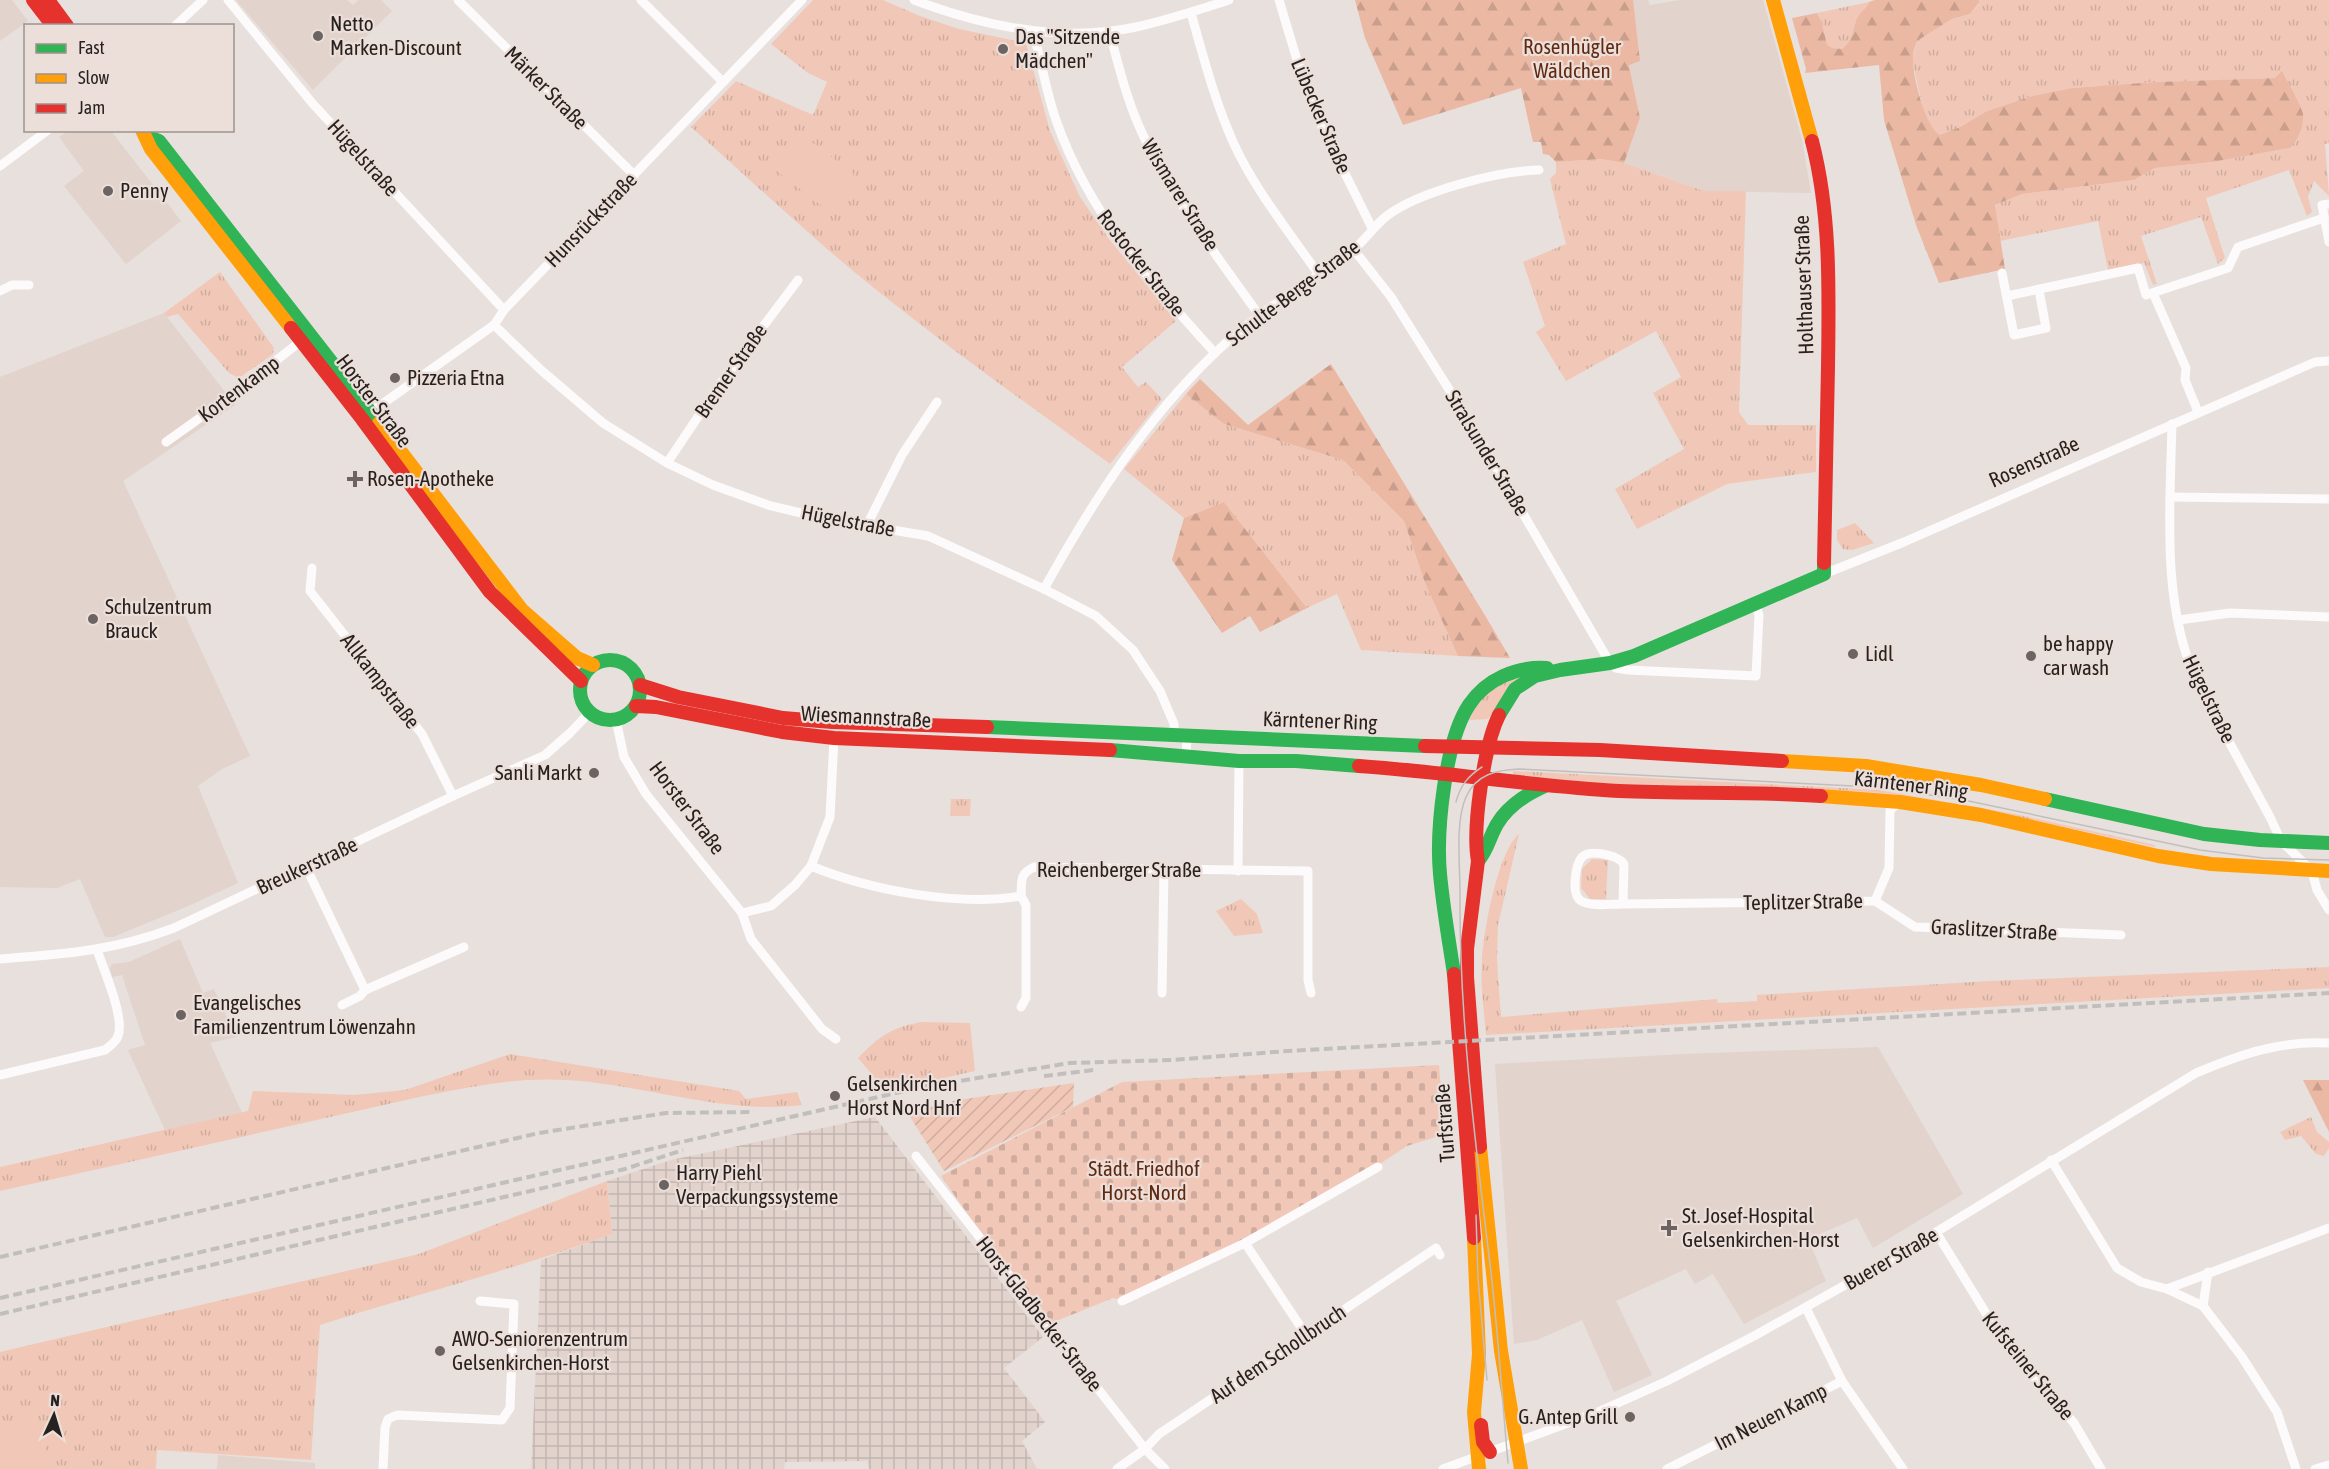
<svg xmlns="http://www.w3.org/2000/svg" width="2329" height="1469" font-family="'Asap Condensed',sans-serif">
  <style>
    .built { fill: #e2d3cc }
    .industrial { fill: url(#industrial-grid) }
    .grass { fill: url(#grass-tufts) }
    .forest { fill: url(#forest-firs) }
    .cemetery { fill: url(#cemetery-stones) }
    .garden { fill: url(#garden-furrows) }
    .pitch { fill: #f1c8b7 }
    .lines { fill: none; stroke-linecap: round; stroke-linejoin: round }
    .street { stroke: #fcfafa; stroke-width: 9 }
    .fast { stroke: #30b455; stroke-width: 14 }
    .slow { stroke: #ff9f0a; stroke-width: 14 }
    .jam { stroke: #e5322d; stroke-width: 14 }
    .tram { stroke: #c1bfbd; stroke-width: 1.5 }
    .rail { stroke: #c1bfbd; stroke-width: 4; stroke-dasharray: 9 4.5; stroke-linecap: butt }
    .poi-dot { fill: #6b6462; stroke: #ecded8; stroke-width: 2 }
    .labels { text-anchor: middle; stroke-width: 4.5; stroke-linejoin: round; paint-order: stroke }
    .poi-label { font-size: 21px; fill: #272220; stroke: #ecded8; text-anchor: start }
    .park-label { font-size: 21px; fill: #602911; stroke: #ecded8 }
    .street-label { font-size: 21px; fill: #272220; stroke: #ecded8 }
  </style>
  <defs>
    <pattern id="industrial-grid" width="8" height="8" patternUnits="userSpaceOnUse" patternTransform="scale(1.5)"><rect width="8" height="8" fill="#e2d3cc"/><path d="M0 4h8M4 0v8" fill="none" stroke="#c2b5af"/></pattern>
    <pattern id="grass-tufts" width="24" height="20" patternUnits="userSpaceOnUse" patternTransform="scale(1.5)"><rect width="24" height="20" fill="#f1c8b7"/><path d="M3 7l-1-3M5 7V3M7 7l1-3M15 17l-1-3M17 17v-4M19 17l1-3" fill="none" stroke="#cfac9d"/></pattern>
    <pattern id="forest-firs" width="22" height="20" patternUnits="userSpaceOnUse" patternTransform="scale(1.5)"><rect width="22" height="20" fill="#ebb8a3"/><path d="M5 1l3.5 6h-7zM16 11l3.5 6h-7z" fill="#ca9e8c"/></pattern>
    <pattern id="cemetery-stones" width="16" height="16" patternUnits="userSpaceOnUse" patternTransform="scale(1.5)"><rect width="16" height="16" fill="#f1c8b7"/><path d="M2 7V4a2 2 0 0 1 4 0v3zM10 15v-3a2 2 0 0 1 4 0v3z" fill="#cfac9d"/></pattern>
    <pattern id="garden-furrows" width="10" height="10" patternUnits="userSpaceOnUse" patternTransform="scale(1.5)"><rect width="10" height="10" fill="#f1c8b7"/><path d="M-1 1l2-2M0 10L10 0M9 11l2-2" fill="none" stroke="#cfac9d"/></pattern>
  </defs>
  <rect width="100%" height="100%" fill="#e8e0dc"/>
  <!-- built -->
  <g class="built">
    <path d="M0,0H12L28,21L0,41Z"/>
    <path d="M236,0H347L353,5L358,0H381L392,11L313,90Z"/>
    <path d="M1633,0H1648L1650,5L1680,0H1763L1802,140L1811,193L1704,191L1624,163L1640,118L1629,64Z"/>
    <path d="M68,131H111L181,221L126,264L64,186L84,171L59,137Z"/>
    <path d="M164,313L235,405L123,481L250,756L222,769L198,786L238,883L186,907L113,937H105L80,879L57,888L0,887V377Z"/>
    <path d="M180,939L203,993L214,989L236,1037L210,1043L242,1113L165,1130L128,1050L145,1045L122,975L112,977L110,968L112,964L129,962Z"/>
    <path d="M1878,1047L1963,1194L1873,1248L1857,1218L1808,1239L1826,1281L1744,1324L1713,1274L1695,1284L1686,1269L1616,1301L1652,1375L1614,1392L1582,1320L1537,1340L1514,1344L1495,1064L1685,1054Z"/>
    <path d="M218,1455L315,1463V1469H217Z"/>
  </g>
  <!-- industrial -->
  <path class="industrial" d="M875,1117L1043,1337L1004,1368L1045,1422L1022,1441L1037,1469H869L867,1461L785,1462L784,1469H531L541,1260L612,1234L607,1181L671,1160Z"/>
  <!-- grass -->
  <g class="grass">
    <path d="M813,0H883L920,16L959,29L1026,43L1050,131L1080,197L1109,239L1176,321L1122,367L1138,387L1146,382L1162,399L1110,464C1014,394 917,326 827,249C781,209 737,168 691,127L736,81L813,115L827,82L808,73L771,44Z"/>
    <path d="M1979,0H2329V143L2325,144L2329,196L2314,181L2308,197L2312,212L2307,216L2289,170L2206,198L2225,258L2218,264L2201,217L2141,236L2157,284L2153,285L2144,263L2108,270L2098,221L2000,241L1995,205L2022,194L2134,180L2155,168L2213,162L2289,148L2300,133L2301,119L2275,78L2155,82L2072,88L2032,96L1987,111L1960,127L1940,135L1933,131L1923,110L1912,59L1917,41L1952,19L1970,14L1979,4Z"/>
    <path d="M1869,2C1866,10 1860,11 1857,18C1852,30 1853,40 1842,49L1831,48L1827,45L1822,23L1817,13Z"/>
    <path d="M1601,159L1624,163L1704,191H1746L1739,412L1748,425H1816V472L1727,484L1637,529L1615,489L1684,449L1653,393L1681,377L1656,331L1566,381L1536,332L1545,326L1523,262L1566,244L1550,179L1556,173V162Z"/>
    <path d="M220,272L274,348L273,354L239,378L229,373L178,314L167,317L164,313Z"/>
    <path d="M1186,394L1224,424L1343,460L1404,521L1425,583L1458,656L1361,650L1337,594L1307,608L1224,502L1184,518L1124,469Z"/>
    <path d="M1855,523L1874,543L1852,550L1843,549L1837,540V530Z"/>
    <path d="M1522,675L1488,719L1469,720C1481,694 1496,685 1522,675Z"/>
    <path d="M1513,771L1879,790L2015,814L2155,845V847L1975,807L1894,794L1792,787L1607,784L1513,776Z"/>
    <path d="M951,799H971L970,816H950Z"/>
    <path d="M1519,834L1498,925L1497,960L1501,1017L1717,999L1718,1003L1757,1001V995L1990,981L2329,967V988L1486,1035C1484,1010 1480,985 1482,961C1483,933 1498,851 1519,834Z"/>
    <path d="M1592,859L1608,860L1606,899H1590L1581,888L1582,869Z"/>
    <path d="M1241,899L1257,914L1263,933L1234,936L1216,911Z"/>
    <path d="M921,1022L970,1023L975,1071L886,1091L858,1058C879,1036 891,1028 921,1022Z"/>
    <path d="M510,1054L739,1091L746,1099L797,1092L802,1105C722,1115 645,1084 565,1080C517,1077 471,1087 424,1096L0,1191V1167L248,1111L253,1091L354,1095L405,1090Z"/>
    <path d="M2311,1117L2317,1132L2329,1142V1148L2324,1156L2316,1154L2301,1136L2285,1140L2280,1132Z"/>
    <path d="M607,1181L612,1234C516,1269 417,1294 320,1325L311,1460L157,1450L156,1469H0V1352L419,1254Z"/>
  </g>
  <!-- forest -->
  <g class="forest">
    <path d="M1355,0H1633L1640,61L1629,65L1640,118L1624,163L1601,159L1556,162L1549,155L1543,154L1541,142H1533L1521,88L1403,125L1365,38Z"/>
    <path d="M1875,0H1979V3L1970,14L1952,19L1917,41C1915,47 1912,54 1913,60C1913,77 1925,127 1940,135L1960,127L1987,111L2032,96L2072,88L2155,82L2275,78L2282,71C2286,79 2302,107 2303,114C2304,127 2298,140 2290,148L2213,162L2155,168L2134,180L2022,194L1995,205L2005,269L1939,283L1916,225L1884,120L1879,65L1805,73L1806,69L1792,18L1817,13L1822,23L1827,45L1832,48L1842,49C1853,40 1852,31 1857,18C1860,11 1866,10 1869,2Z"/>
    <path d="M1331,364L1486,617L1510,658L1458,656L1425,583L1404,521L1343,460L1224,424L1186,394L1200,379L1248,425Z"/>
    <path d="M1224,502L1307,608L1260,632L1250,616L1222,633L1172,560L1184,518Z"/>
    <path d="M2303,1080H2329V1132Z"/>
  </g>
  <!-- cemetery -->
  <path class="cemetery" d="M1439,1065L1445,1134L1407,1146L1375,1167L1244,1242L1122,1300L1113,1298L1049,1324L1010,1274L941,1176L1122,1082Z"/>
  <!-- garden -->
  <path class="garden" d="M1074,1083L1073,1107L944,1171L907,1112L958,1100Z"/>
  <!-- pitch -->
  <g class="pitch">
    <path d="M800,133L854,174L827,210L773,168Z"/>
    <path d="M39,1419L51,1469H0V1429Z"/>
  </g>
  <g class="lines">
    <!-- street -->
    <g class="street">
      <path d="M228,0L313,104L504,310"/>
      <path d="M458,0L634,175"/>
      <path d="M641,0L723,82"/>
      <path d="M914,0C983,26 1062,43 1136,27C1168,20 1198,10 1229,0"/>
      <path d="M1279,0L1297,60L1322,127L1372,228"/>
      <path d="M1191,13C1203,56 1215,102 1234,144C1255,190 1290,233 1319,275"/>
      <path d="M175,26L203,0"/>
      <path d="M1033,31C1041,60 1046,91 1056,120C1088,212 1150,282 1215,353"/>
      <path d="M1109,31C1119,66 1127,102 1143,135C1173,200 1218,257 1259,315"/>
      <path d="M0,166L48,130"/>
      <path d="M2329,204L2322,205L2329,242"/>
      <path d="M1354,250L1391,297L1472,426L1610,663L1616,668L1628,670L1756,676L1759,615L1756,605"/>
      <path d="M2002,273L2014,335L2046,328L2039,290"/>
      <path d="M0,291L12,285H29"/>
      <path d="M2153,293L2186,368L2185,380L2198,412"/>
      <path d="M2007,296L2138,268L2146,295L2228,268L2238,247L2324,218"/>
      <path d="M494,325L541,370L603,423L667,463L713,485L768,505L822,518L928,536L1044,589L1096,616L1133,650L1160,691L1174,724V735"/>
      <path d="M368,414L494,325L504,310L802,0"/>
      <path d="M2172,424C2170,509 2161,603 2197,683L2270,817L2281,841L2312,871L2317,890L2329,910"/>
      <path d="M166,442L235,393L306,337"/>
      <path d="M667,463L720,384L798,280"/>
      <path d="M2170,497L2329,499"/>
      <path d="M867,525L902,455L937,402"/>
      <path d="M312,568L310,591L422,734L453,796"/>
      <path d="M1824,574L1904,542L2315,362L2329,361"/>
      <path d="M1044,589C1091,504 1144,421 1214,354C1254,315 1304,285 1349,253C1364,243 1373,226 1388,215C1421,191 1498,171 1539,170"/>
      <path d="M2179,620L2230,613L2329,617"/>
      <path d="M616,720L624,757L646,794L742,913L751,939L822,1029L836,1039"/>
      <path d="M1186,758L1187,736"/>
      <path d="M811,866C869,890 959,907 1021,896"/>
      <path d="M306,867L365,990L464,947"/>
      <path d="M1238,871L1239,761"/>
      <path d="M1021,896C1022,881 1019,874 1034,867L1308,871V980L1311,993"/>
      <path d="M1875,901L1915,927L2121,935"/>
      <path d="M1623,904C1611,904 1591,907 1581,901C1571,895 1575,865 1582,857C1590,849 1618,855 1624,864L1623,904L1875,901L1889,868L1890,810L1900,802"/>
      <path d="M742,913L771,906L795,885L811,866L830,817L834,738"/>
      <path d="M0,959C65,954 113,951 174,928L453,796L545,755L570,733L589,713"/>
      <path d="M1162,993L1164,869"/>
      <path d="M342,1005L360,996L365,990"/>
      <path d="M1021,1007L1026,998V905L1021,896"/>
      <path d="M0,1075L105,1050C110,1046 116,1042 118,1036C125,1018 104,970 97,950"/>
      <path d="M916,1156L1145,1449L1165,1469"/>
      <path d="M2051,1160L2117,1268L2141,1282L2167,1289L2203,1306L2242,1357L2277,1412L2296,1469"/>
      <path d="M1936,1232L2003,1341L2074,1423L2101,1469"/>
      <path d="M1245,1243L1306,1335"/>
      <path d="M2167,1289L2329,1228"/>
      <path d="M1122,1301L1245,1243L1378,1167"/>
      <path d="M2203,1306L2208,1272"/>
      <path d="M1806,1308L1842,1381L1903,1469"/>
      <path d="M383,1469L385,1427L388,1419L397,1415L502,1420L510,1408L514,1304L480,1301"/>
      <path d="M1117,1469L1145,1449L1159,1434L1436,1248L1440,1255"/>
      <path d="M1443,1469L1598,1412L1667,1381L1754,1336L1897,1256L2196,1073C2239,1055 2281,1040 2329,1043"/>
      <path d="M1667,1469L1842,1381"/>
      <path d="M2315,1469L2329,1465"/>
    </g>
    <!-- fast -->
    <g class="fast">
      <path d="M146,136L159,141L379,423"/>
      <circle cx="610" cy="690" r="30"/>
      <path d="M1499,715L1515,689L1535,676L1560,670L1610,663L1634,656L1824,574V563"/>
      <path d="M987,727L1425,746"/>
      <path d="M1110,750L1239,761H1296L1359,766"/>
      <path d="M2045,799L2204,834L2260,840L2329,843"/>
      <path d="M1478,861C1486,852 1488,843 1493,832C1503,809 1523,796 1545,786"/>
      <path d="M1454,974C1449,941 1443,907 1440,874C1436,831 1445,741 1469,705C1486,679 1517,666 1547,668"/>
    </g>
    <!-- slow -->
    <g class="slow">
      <path d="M1773,0L1812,141"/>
      <path d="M142,130L151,149L291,328"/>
      <path d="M379,423L522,610L577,658L593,665"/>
      <path d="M1782,761L1866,766L1981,785L2045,799"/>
      <path d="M1821,796L1900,802L1981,815L2158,856L2211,864L2329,871"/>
      <path d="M1480,1147L1501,1351L1521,1469"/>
      <path d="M1474,1238L1479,1354L1474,1412L1479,1469"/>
    </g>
    <!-- jam -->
    <g class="jam">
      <path d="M33,0L53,26"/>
      <path d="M48,0L67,26"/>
      <path d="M1812,141C1831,214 1829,292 1828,367C1827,433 1825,498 1824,563"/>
      <path d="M291,328L362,419L490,592L581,681"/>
      <path d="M640,685L678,697L783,718L832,722L987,727"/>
      <path d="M636,706L656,707L782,732L834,738L1110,750"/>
      <path d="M1425,746L1600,750L1782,761"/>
      <path d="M1359,766C1446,772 1532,786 1619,791C1686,794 1753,791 1821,796"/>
      <path d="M1454,974L1474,1238"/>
      <path d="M1480,1147L1467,977V949L1478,861C1472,828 1484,746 1499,715"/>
      <path d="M1481,1425L1483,1442L1490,1452"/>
    </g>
    <!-- tram -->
    <g class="tram">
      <path d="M1456,802C1460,786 1468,776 1482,767"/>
      <path d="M1476,1215L1478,1278L1487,1380"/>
      <path d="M1508,1463C1502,1397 1498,1330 1490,1264C1475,1141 1459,1016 1460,892C1460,864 1455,822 1466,797C1476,774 1497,770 1519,769L1874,787L1964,800L2200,850L2263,858L2329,860"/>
    </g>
    <!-- rail -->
    <g class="rail">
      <path d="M1044,1076L1094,1070"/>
      <path d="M0,1257L539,1133L666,1113L754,1112"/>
      <path d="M0,1298L922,1087L1070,1063L1172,1060L1287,1051L2329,993"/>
      <path d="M0,1314L625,1169L683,1150"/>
    </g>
  </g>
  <!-- markers -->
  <g class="poi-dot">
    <circle cx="318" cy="36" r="6"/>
    <circle cx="1003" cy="49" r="6"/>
    <circle cx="108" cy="191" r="6"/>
    <circle cx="395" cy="378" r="6"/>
    <path d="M352 470h6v6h6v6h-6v6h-6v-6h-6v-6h6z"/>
    <circle cx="93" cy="619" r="6"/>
    <circle cx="1853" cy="654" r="6"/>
    <circle cx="2031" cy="656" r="6"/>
    <circle cx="594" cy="773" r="6"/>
    <circle cx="181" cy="1015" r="6"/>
    <circle cx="835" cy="1096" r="6"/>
    <circle cx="664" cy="1185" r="6"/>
    <path d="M1666 1219h6v6h6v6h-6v6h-6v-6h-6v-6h6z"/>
    <circle cx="440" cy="1351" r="6"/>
    <circle cx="1630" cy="1417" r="6"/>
  </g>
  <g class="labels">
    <!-- poi labels -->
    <g class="poi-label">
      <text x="330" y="31">Netto<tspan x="330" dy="24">Marken-Discount</tspan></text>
      <text x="1015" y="44">Das "Sitzende<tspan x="1015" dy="24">Mädchen"</tspan></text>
      <text x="120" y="198">Penny</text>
      <text x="407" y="385">Pizzeria Etna</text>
      <text x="367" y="486">Rosen-Apotheke</text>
      <text x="105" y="614">Schulzentrum<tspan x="105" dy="24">Brauck</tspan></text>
      <text x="2043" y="651">be happy<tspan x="2043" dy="24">car wash</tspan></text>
      <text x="1865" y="661">Lidl</text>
      <text x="582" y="780" text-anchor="end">Sanli Markt</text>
      <text x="193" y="1010">Evangelisches<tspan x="193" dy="24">Familienzentrum Löwenzahn</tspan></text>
      <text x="847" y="1091">Gelsenkirchen<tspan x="847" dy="24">Horst Nord Hnf</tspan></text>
      <text x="676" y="1180">Harry Piehl<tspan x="676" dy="24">Verpackungssysteme</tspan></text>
      <text x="1682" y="1223">St. Josef-Hospital<tspan x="1682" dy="24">Gelsenkirchen-Horst</tspan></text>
      <text x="452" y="1346">AWO-Seniorenzentrum<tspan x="452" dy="24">Gelsenkirchen-Horst</tspan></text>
      <text x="1618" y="1424" text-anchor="end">G. Antep Grill</text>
    </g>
    <!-- park labels -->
    <g class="park-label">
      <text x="1572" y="54">Rosenhügler<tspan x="1572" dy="24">Wäldchen</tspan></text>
      <text x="1144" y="1176">Städt. Friedhof<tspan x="1144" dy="24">Horst-Nord</tspan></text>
    </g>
    <!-- street labels -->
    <g class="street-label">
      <text transform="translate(546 88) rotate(45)" y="7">Märker Straße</text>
      <text transform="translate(1321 116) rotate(67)" y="7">Lübecker Straße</text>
      <text transform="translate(363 158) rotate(48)" y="7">Hügelstraße</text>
      <text transform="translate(1180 195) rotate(58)" y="7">Wismarer Straße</text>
      <text transform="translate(591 220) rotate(-46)" y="7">Hunsrückstraße</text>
      <text transform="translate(1141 263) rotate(52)" y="7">Rostocker Straße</text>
      <text transform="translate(1804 285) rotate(-92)" y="7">Holthauser Straße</text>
      <text transform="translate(1293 293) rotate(-37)" y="7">Schulte-Berge-Straße</text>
      <text transform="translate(731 371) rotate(-55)" y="7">Bremer Straße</text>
      <text transform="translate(239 389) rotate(-37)" y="7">Kortenkamp</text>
      <text transform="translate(374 401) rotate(53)" y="7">Horster Straße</text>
      <text transform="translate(1487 453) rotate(59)" y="7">Stralsunder Straße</text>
      <text transform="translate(2034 462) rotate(-24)" y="7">Rosenstraße</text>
      <text transform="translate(848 521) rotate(11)" y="7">Hügelstraße</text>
      <text transform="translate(380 681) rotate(52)" y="7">Allkampstraße</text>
      <text transform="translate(2209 699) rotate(64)" y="7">Hügelstraße</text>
      <text transform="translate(866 717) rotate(3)" y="7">Wiesmannstraße</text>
      <text transform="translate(1320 721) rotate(2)" y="7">Kärntener Ring</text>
      <text transform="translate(1911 785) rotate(7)" y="7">Kärntener Ring</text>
      <text transform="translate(687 808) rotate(53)" y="7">Horster Straße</text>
      <text transform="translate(307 866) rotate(-25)" y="7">Breukerstraße</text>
      <text x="1119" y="877">Reichenberger Straße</text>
      <text transform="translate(1803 902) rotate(-1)" y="7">Teplitzer Straße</text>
      <text transform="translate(1994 930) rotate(3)" y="7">Graslitzer Straße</text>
      <text transform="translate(1445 1123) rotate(-94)" y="7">Turfstraße</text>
      <text transform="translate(1891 1259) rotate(-30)" y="7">Buerer Straße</text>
      <text transform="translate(1039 1314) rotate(52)" y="7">Horst-Gladbecker-Straße</text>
      <text transform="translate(1278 1354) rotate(-34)" y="7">Auf dem Schollbruch</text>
      <text transform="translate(2028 1366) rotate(51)" y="7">Kufsteiner Straße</text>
      <text transform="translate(1771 1417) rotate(-27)" y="7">Im Neuen Kamp</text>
    </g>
  </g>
  <!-- legend -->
  <rect x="24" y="24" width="210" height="108" fill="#ecded8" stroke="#9d938e" stroke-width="1.5"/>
  <rect x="36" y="44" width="30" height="9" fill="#30b455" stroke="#9d938e" stroke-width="1.5"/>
  <text x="78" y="54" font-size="18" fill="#272220">Fast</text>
  <rect x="36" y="74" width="30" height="9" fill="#ff9f0a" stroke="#9d938e" stroke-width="1.5"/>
  <text x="78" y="84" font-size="18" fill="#272220">Slow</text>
  <rect x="36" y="104" width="30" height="9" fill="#e5322d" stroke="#9d938e" stroke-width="1.5"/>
  <text x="78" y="114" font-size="18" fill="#272220">Jam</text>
  <!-- north arrow -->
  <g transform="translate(54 1415) rotate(4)" stroke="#ecded8" stroke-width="4.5" paint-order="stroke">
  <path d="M0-4.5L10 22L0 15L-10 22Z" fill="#272220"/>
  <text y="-9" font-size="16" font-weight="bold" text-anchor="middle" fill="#272220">N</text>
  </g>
</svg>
